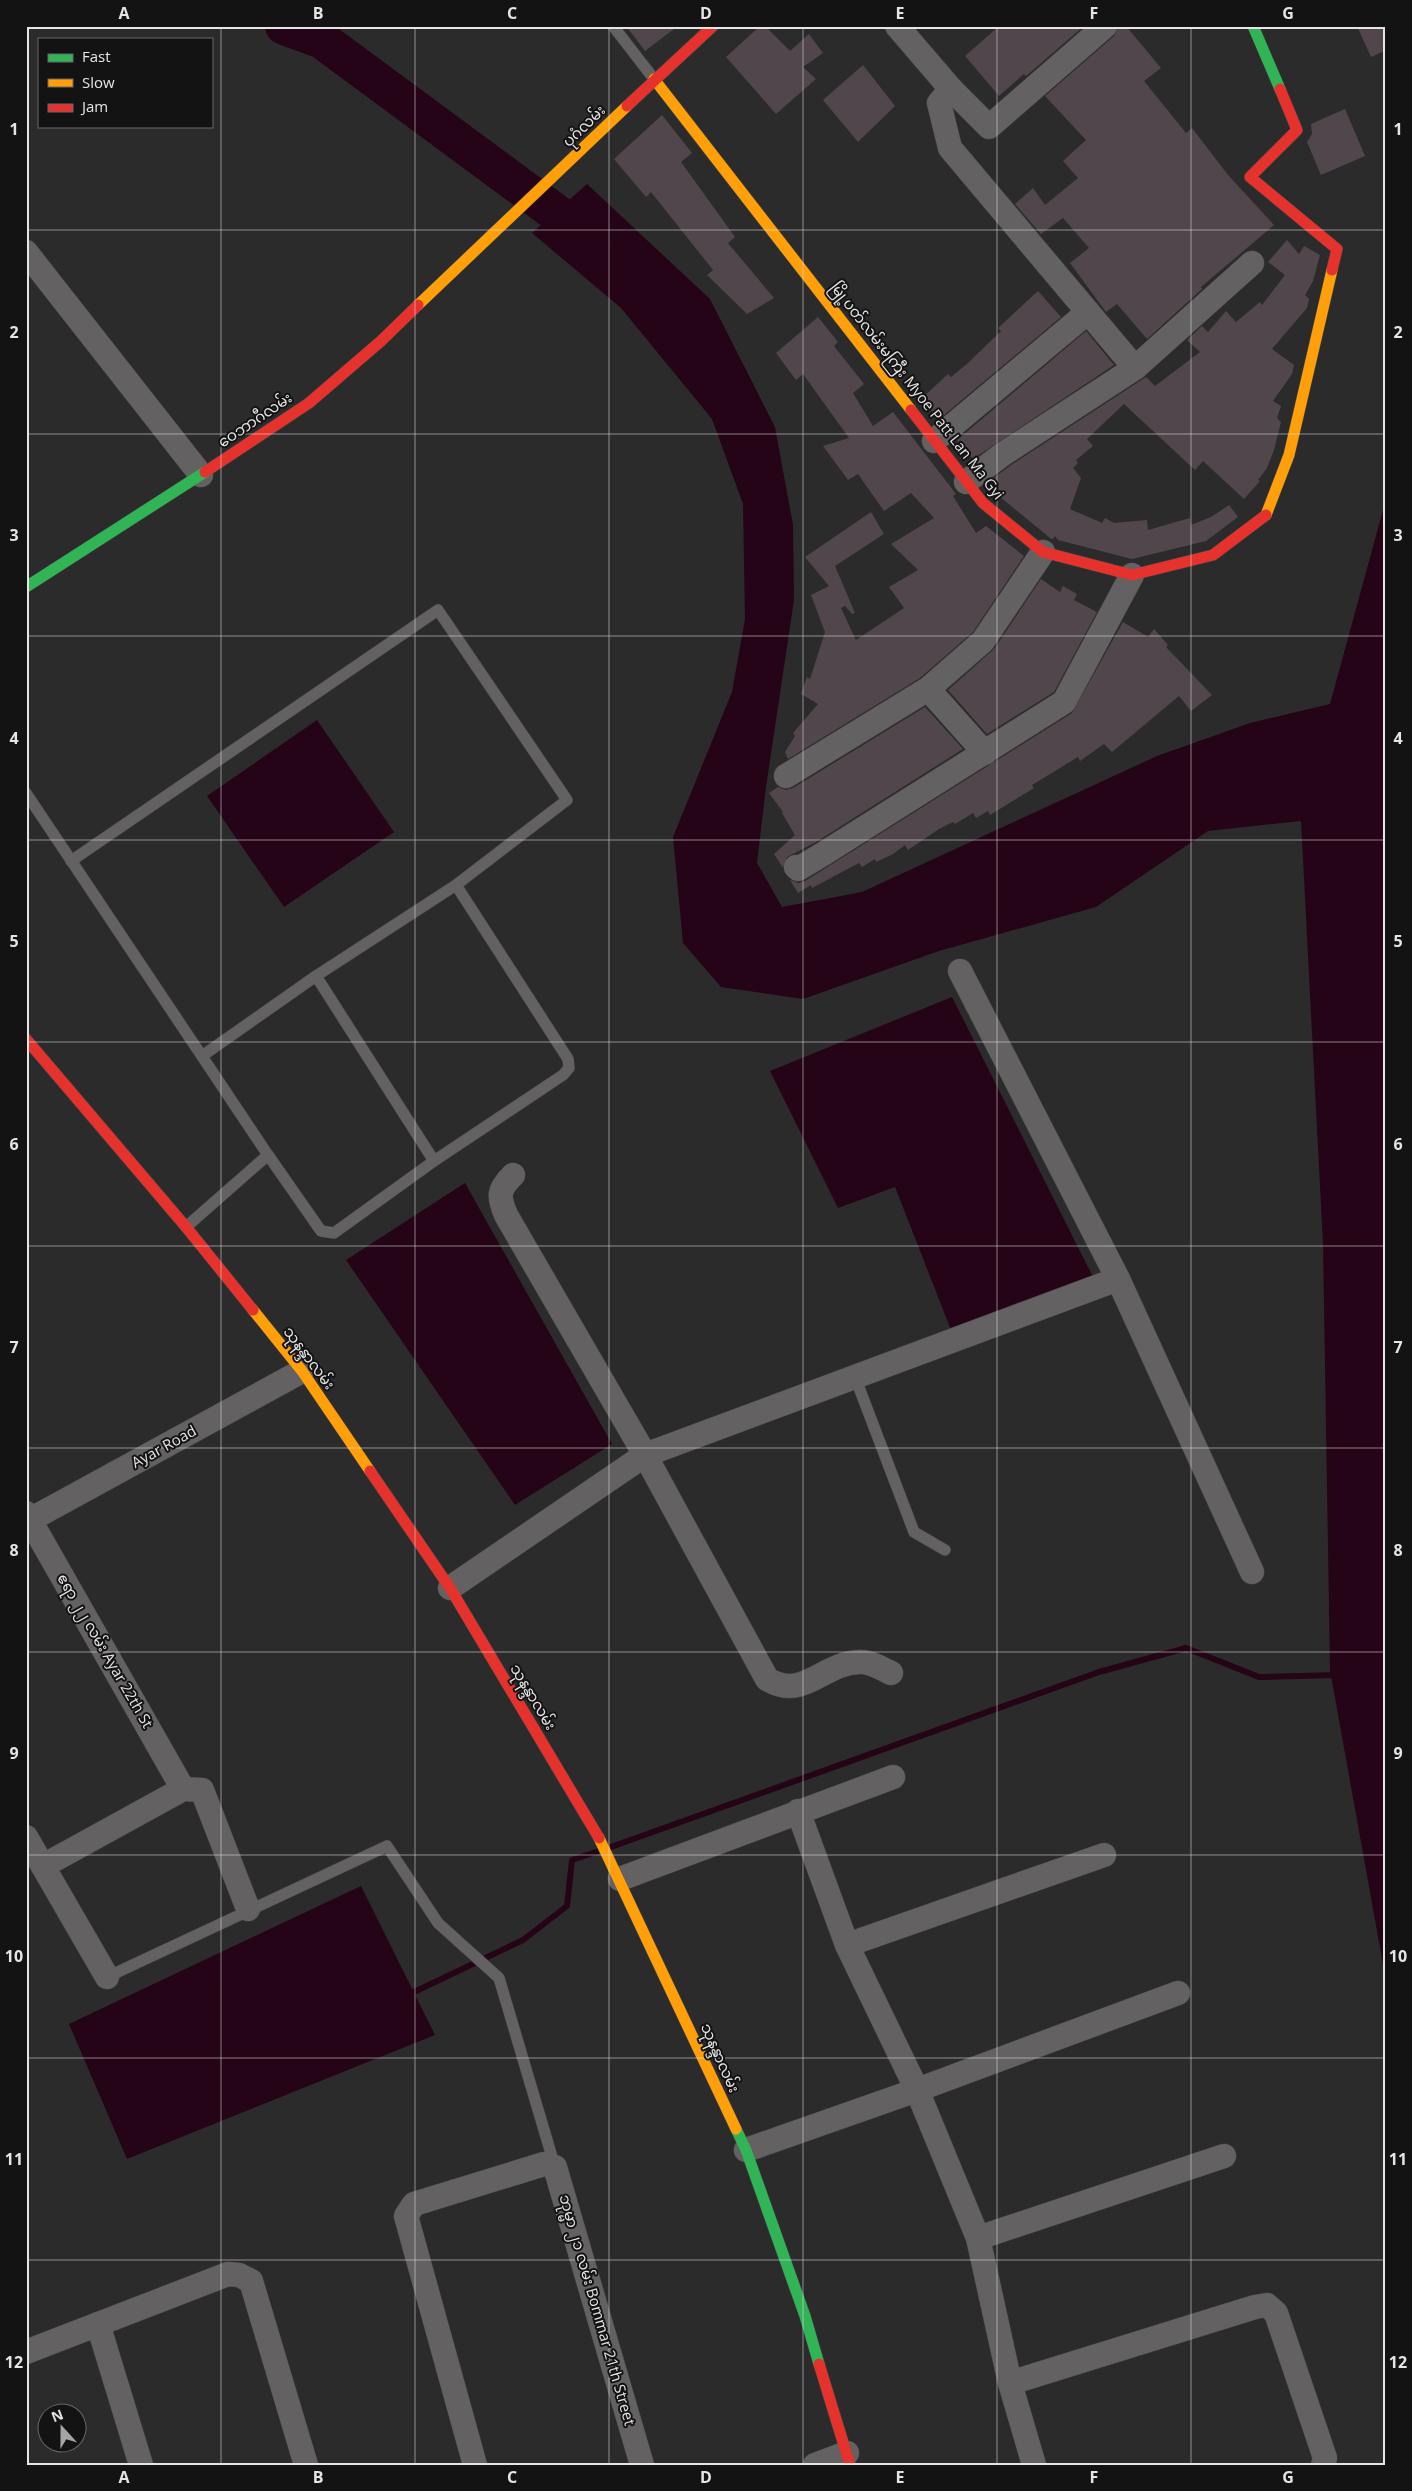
<svg xmlns="http://www.w3.org/2000/svg" width="1412" height="2491" font-family="'Open Sans','Noto Sans Myanmar',sans-serif">
  <style>
    .water { fill: #250417 }
    .lines { fill: none; stroke-linecap: round; stroke-linejoin: round }
    .stream { stroke: #250417; stroke-width: 6 }
    .river { stroke: #250417; stroke-width: 38 }
    .building { fill: #50464b }
    .lane-casing { stroke: #474646; stroke-width: 12 }
    .street-casing { stroke: #474646; stroke-width: 25 }
    .fast-casing { stroke: #474646; stroke-width: 12 }
    .slow-casing { stroke: #474646; stroke-width: 12 }
    .jam-casing { stroke: #474646; stroke-width: 12 }
    .lane { stroke: #636162; stroke-width: 11 }
    .street { stroke: #636162; stroke-width: 24 }
    .fast { stroke: #30b455; stroke-width: 11 }
    .slow { stroke: #ff9f0a; stroke-width: 11 }
    .jam { stroke: #e5322d; stroke-width: 11 }
    .grid { fill: none; stroke: #e6e4e5; stroke-width: 1; stroke-opacity: 0.55 }
    .labels { text-anchor: middle; stroke-width: 4; stroke-linejoin: round; paint-order: stroke }
    .street-label { font-size: 15px; fill: #e6e4e5; stroke: #141314 }
    .neatline { fill: none; stroke: #e6e4e5; stroke-width: 2 }
    .grid-label { font-size: 16px; text-anchor: middle; font-weight: bold; fill: #e6e4e5 }
  </style>
  <rect width="100%" height="100%" fill="#2c2b2b"/>
  <!-- water -->
  <g class="water">
    <path d="M587,184L710,299L775,427L793,525L794,600L766,787L757,863L782,907L862,892L1157,756L1250,723L1330,704L1386,499V1981L1330,1670L1323,1244L1301,821L1208,831L1096,907L939,951L803,999L721,987L683,943L673,837L732,692L745,619L743,504L712,419L621,308L532,233Z"/>
    <path d="M317,720L394,832L284,907L207,796Z"/>
    <path d="M952,997L1093,1277L951,1330L895,1187L838,1208L770,1071Z"/>
    <path d="M465,1183L612,1444L515,1505L346,1260Z"/>
    <path d="M361,1886L435,2035L127,2159L69,2024Z"/>
  </g>
  <g class="lines">
    <!-- stream -->
    <g class="stream">
      <path d="M611,1847L1099,1672L1186,1648L1259,1677L1337,1675"/>
      <path d="M414,1992L523,1940L567,1906L572,1860L599,1851"/>
    </g>
    <!-- river -->
    <path class="river" d="M284,26L322,40L575,227L595,246"/>
  </g>
  <!-- building -->
  <g class="building">
    <path d="M626,26H678L645,51Z"/>
    <path d="M760,26H765L790,51L809,34L823,53L803,67L816,79L776,114L726,57Z"/>
    <path d="M999,26H1084L1026,76L1024,74L999,96L965,56Z"/>
    <path d="M1118,26H1126L1161,68L1144,81L1186,133L1192,128L1228,175L1274,225L1201,287L1202,289L1147,339L1117,304L1106,312L1070,263L1089,248L1063,218L1041,234L1015,204L1033,188L1045,205L1078,178L1063,161L1086,140L1045,96L1114,36Z"/>
    <path d="M1357,26H1386V50L1371,57Z"/>
    <path d="M863,65L895,106L858,142L823,100Z"/>
    <path d="M1345,109L1365,156L1321,175L1307,142L1312,134L1311,124Z"/>
    <path d="M662,115L692,153L681,162L735,237L728,243L774,298L747,314L707,275L713,270L651,192L646,197L614,159Z"/>
    <path d="M1287,240L1299,254L1304,246L1320,255L1313,281L1305,295L1309,299L1307,308L1272,349L1294,365L1292,374L1273,401L1281,406L1277,418L1281,422L1274,450L1267,468L1258,480L1260,481L1244,499L1203,461L1195,470L1124,404L1087,439L1093,446L1076,460L1078,463L1073,468L1081,478L1070,509L1102,523L1105,518L1114,523L1147,520L1148,530L1190,518L1191,525L1211,517L1229,505L1238,517L1206,541L1132,559L1058,540L1055,536L1053,539L1050,538L994,492L987,483L1011,465L1146,377L1155,386L1200,352L1187,340L1202,326L1208,332L1226,311L1236,322L1260,302L1262,305L1285,275L1268,262Z"/>
    <path d="M1038,291L1061,317L938,420L922,398L948,374L951,377L968,363L1001,331L998,328Z"/>
    <path d="M818,317L838,342L834,346L864,384L853,393L873,426L893,412L956,494L953,496L976,533L986,526L1024,556L973,632L920,678L788,759L785,752L795,736L793,733L818,704L801,694L807,677L810,679L825,632L811,595L829,586L805,557L871,512L884,534L835,566L855,613L852,614L845,606L841,608L856,640L904,608L889,587L918,570L891,544L934,518L911,493L884,511L858,474L848,480L823,446L849,438L803,374L796,380L776,353Z"/>
    <path d="M1086,331L1114,365L973,459L957,440Z"/>
    <path d="M1041,579L1060,592L1063,586L1077,594L1074,600L1097,612L1054,692L987,734L948,690L994,649Z"/>
    <path d="M1123,622L1148,637L1154,629L1168,645L1166,647L1212,695L1191,711L1179,696L1112,752L1104,744L1080,761L1078,757L1032,785L1034,788L990,815L988,811L976,818L973,813L955,824L953,822L939,829L908,850L905,845L893,854L876,862L875,859L862,867L859,863L812,888L811,885L798,893L790,880L799,883L805,881L1072,713Z"/>
    <path d="M925,707L963,749L816,842L787,857L783,868L774,854L795,835L782,813L783,812L769,793L778,787L786,790L793,788Z"/>
  </g>
  <g class="lines">
    <defs>
      <g id="lane">
        <path d="M613,26L654,79"/>
        <path d="M26,793L268,1155L186,1227"/>
        <path d="M71,861L438,610L567,800L456,885L316,976L202,1056"/>
        <path d="M316,976L434,1161"/>
        <path d="M268,1155L321,1231L334,1233L434,1161L563,1075L569,1068L568,1059L456,885"/>
        <path d="M855,1377L914,1532L945,1550"/>
        <path d="M107,1977L387,1846L438,1923L499,1978L555,2167"/>
      </g>
      <g id="street">
        <path d="M897,26L951,89L989,127L1105,26"/>
        <path d="M951,89L939,103L950,148L1135,368"/>
        <path d="M26,252L201,475"/>
        <path d="M934,441L1088,312"/>
        <path d="M966,482L1003,454L1135,368L1252,263"/>
        <path d="M928,689L985,753"/>
        <path d="M786,776L928,689L983,641L1043,552"/>
        <path d="M796,867L798,869L823,854L1064,702L1132,575"/>
        <path d="M960,971L1118,1279L1252,1572"/>
        <path d="M513,1175C498,1190 498,1196 506,1215L645,1455L767,1679C804,1702 823,1661 862,1662C871,1662 883,1669 891,1673"/>
        <path d="M26,1513L183,1789"/>
        <path d="M26,1522L302,1371"/>
        <path d="M450,1588L645,1455L1118,1279"/>
        <path d="M798,1811L847,1945L917,2090L978,2238L1010,2383L1034,2465"/>
        <path d="M26,1837L107,1977"/>
        <path d="M43,1866L183,1789L202,1790L248,1909"/>
        <path d="M620,1879L893,1777"/>
        <path d="M847,1945L1104,1855"/>
        <path d="M746,2150L917,2090L1178,1993"/>
        <path d="M978,2238L1224,2156"/>
        <path d="M98,2324L141,2465"/>
        <path d="M26,2352L228,2274L239,2275L251,2281L306,2465"/>
        <path d="M1010,2383L1255,2307L1267,2305L1276,2313L1325,2458L1323,2465"/>
        <path d="M475,2465L406,2216L414,2204L544,2164L555,2167L642,2465"/>
        <path d="M815,2465L847,2453"/>
      </g>
      <g id="fast">
        <path d="M1253,26L1280,89"/>
        <path d="M26,587L205,472"/>
        <path d="M736,2129L746,2150L805,2316L819,2364"/>
      </g>
      <g id="slow">
        <path d="M654,79L911,410"/>
        <path d="M418,305L627,106"/>
        <path d="M1266,515L1289,455L1332,270"/>
        <path d="M253,1310L302,1371L370,1471"/>
        <path d="M599,1838L736,2129"/>
      </g>
      <g id="jam">
        <path d="M1280,89L1297,130L1250,177L1337,249L1332,270"/>
        <path d="M627,106L713,26"/>
        <path d="M911,410L983,503L1043,552L1132,575L1213,555L1266,515"/>
        <path d="M205,472L309,403L381,341L418,305"/>
        <path d="M26,1039L186,1227L253,1310"/>
        <path d="M370,1471L450,1588L599,1838"/>
        <path d="M819,2364L850,2465"/>
      </g>
    </defs>
    <!-- lane casing -->
    <use href="#lane" class="lane-casing"/>
    <!-- street casing -->
    <use href="#street" class="street-casing"/>
    <!-- fast casing -->
    <use href="#fast" class="fast-casing"/>
    <!-- slow casing -->
    <use href="#slow" class="slow-casing"/>
    <!-- jam casing -->
    <use href="#jam" class="jam-casing"/>
    <!-- lane -->
    <use href="#lane" class="lane"/>
    <!-- street -->
    <use href="#street" class="street"/>
    <!-- fast -->
    <use href="#fast" class="fast"/>
    <!-- slow -->
    <use href="#slow" class="slow"/>
    <!-- jam -->
    <use href="#jam" class="jam"/>
  </g>
  <!-- grid -->
  <path class="grid" d="M221,26V2465M415,26V2465M609,26V2465M803,26V2465M997,26V2465M1191,26V2465M26,230H1386M26,434H1386M26,636H1386M26,840H1386M26,1042H1386M26,1246H1386M26,1448H1386M26,1652H1386M26,1855H1386M26,2058H1386M26,2260H1386"/>
  <g class="labels">
    <!-- street labels -->
    <g class="street-label">
      <text transform="translate(584 126) rotate(-44)" y="5">ပုဂံလမ်း</text>
      <text transform="translate(917 391) rotate(52)" y="5">မြို့ပတ်လမ်းမကြီး Myoe Patt Lan Ma Gyi</text>
      <text transform="translate(255 420) rotate(-34)" y="5">ဝေဘာဂီလမ်း</text>
      <text transform="translate(309 1358) rotate(53)" y="5">သုနန္ဒာလမ်း</text>
      <text transform="translate(164 1447) rotate(-29)" y="5">Ayar Road</text>
      <text transform="translate(105 1651) rotate(60)" y="5">ဧရာ ၂၂ လမ်း Ayar 22th St</text>
      <text transform="translate(533 1697) rotate(59)" y="5">သုနန္ဒာလမ်း</text>
      <text transform="translate(720 2058) rotate(66)" y="5">သုနန္ဒာလမ်း</text>
      <text transform="translate(597 2310) rotate(74)" y="5">ဘုမ္မာ ၂၁ လမ်း Bommar 21th Street</text>
    </g>
  </g>
  <!-- border -->
  <rect width="1412" height="2491" fill="none" stroke="#141314" stroke-width="55"/>
  <!-- legend -->
  <rect x="38" y="38" width="175" height="90" fill="#141314" stroke="#686768"/>
  <rect x="48" y="54" width="25" height="8" fill="#30b455" stroke="#686768"/>
  <text x="82" y="62" font-size="15" fill="#e6e4e5">Fast</text>
  <rect x="48" y="79" width="25" height="8" fill="#ff9f0a" stroke="#686768"/>
  <text x="82" y="88" font-size="15" fill="#e6e4e5">Slow</text>
  <rect x="48" y="104" width="25" height="8" fill="#e5322d" stroke="#686768"/>
  <text x="82" y="112" font-size="15" fill="#e6e4e5">Jam</text>
  <!-- north arrow -->
  <g transform="translate(62 2428) rotate(339)"><circle r="24" fill="#141314" stroke="#686768"/>
  <path d="M0-4L9 19L0 12L-9 19Z" fill="#a5a3a4"/>
  <text y="-8" font-size="14" font-weight="bold" text-anchor="middle" fill="#e6e4e5">N</text>
  </g>
  <rect x="28" y="28" width="1356" height="2436" class="neatline"/>
  <g class="grid-label">
    <text x="124" y="19">A</text>
    <text x="318" y="19">B</text>
    <text x="512" y="19">C</text>
    <text x="706" y="19">D</text>
    <text x="900" y="19">E</text>
    <text x="1094" y="19">F</text>
    <text x="1288" y="19">G</text>
    <text x="14" y="135">1</text>
    <text x="1398" y="135">1</text>
    <text x="14" y="338">2</text>
    <text x="1398" y="338">2</text>
    <text x="14" y="541">3</text>
    <text x="1398" y="541">3</text>
    <text x="14" y="744">4</text>
    <text x="1398" y="744">4</text>
    <text x="14" y="947">5</text>
    <text x="1398" y="947">5</text>
    <text x="14" y="1150">6</text>
    <text x="1398" y="1150">6</text>
    <text x="14" y="1353">7</text>
    <text x="1398" y="1353">7</text>
    <text x="14" y="1556">8</text>
    <text x="1398" y="1556">8</text>
    <text x="14" y="1759">9</text>
    <text x="1398" y="1759">9</text>
    <text x="14" y="1962">10</text>
    <text x="1398" y="1962">10</text>
    <text x="14" y="2165">11</text>
    <text x="1398" y="2165">11</text>
    <text x="14" y="2368">12</text>
    <text x="1398" y="2368">12</text>
    <text x="124" y="2483">A</text>
    <text x="318" y="2483">B</text>
    <text x="512" y="2483">C</text>
    <text x="706" y="2483">D</text>
    <text x="900" y="2483">E</text>
    <text x="1094" y="2483">F</text>
    <text x="1288" y="2483">G</text>
  </g>
</svg>
